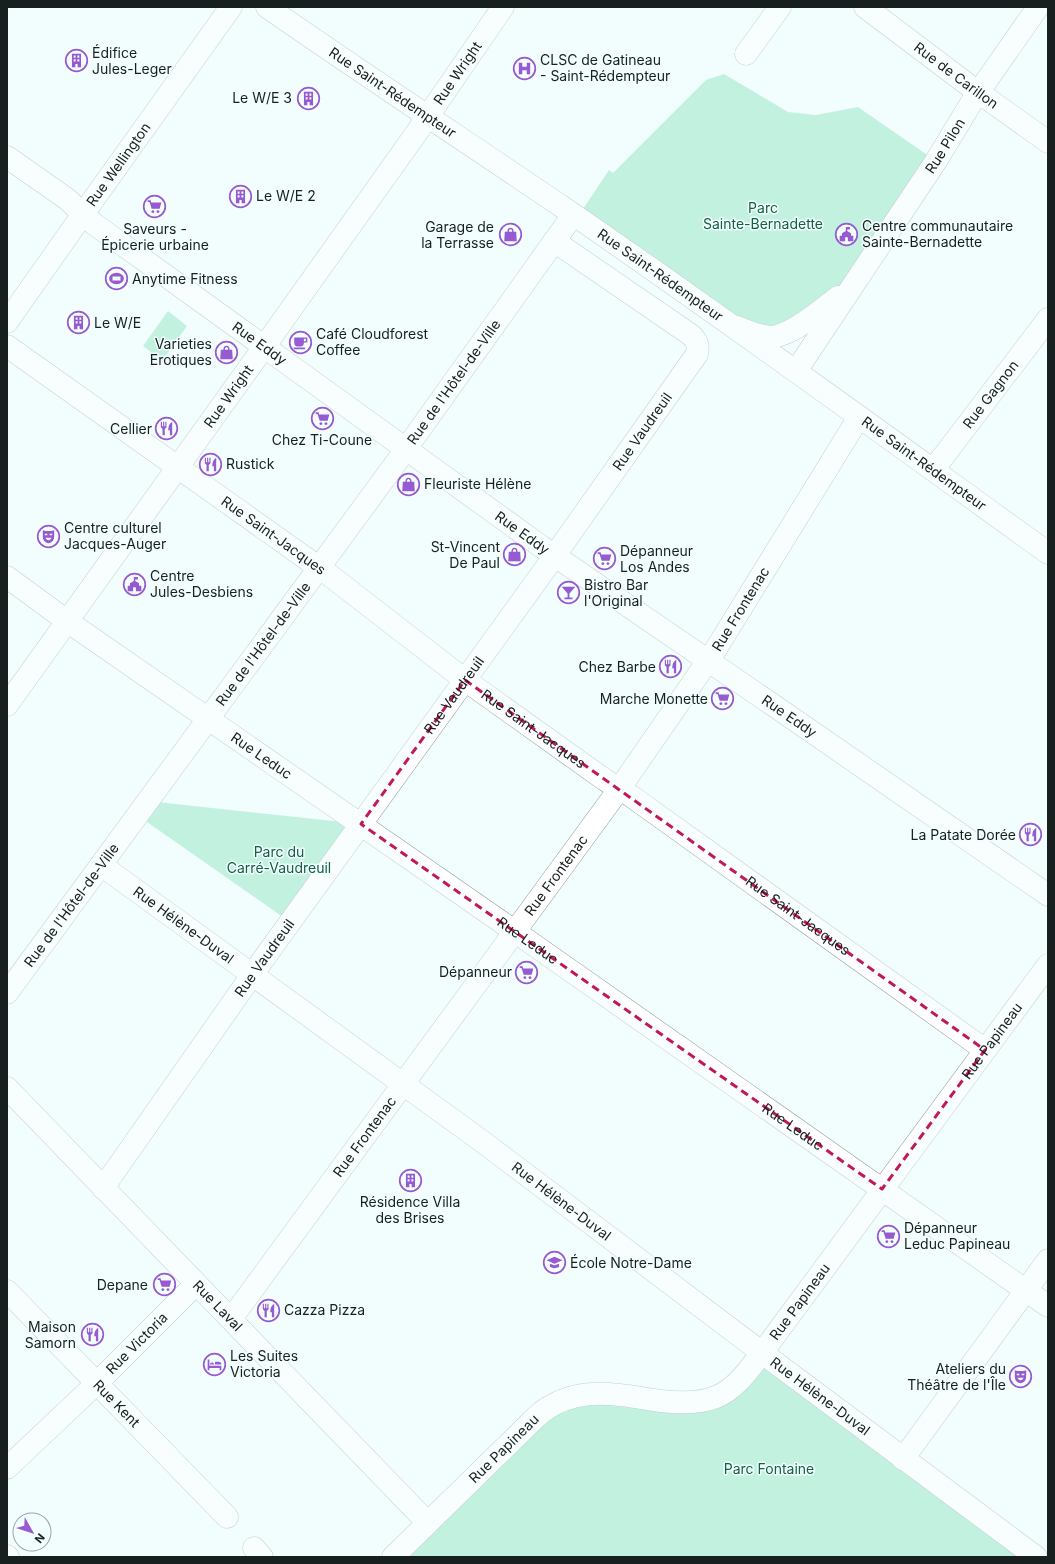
<svg xmlns="http://www.w3.org/2000/svg" width="1055" height="1564" font-family="Inter,sans-serif">
  <style>
    .green { fill: #8be3bb }
    .lines { fill: none; stroke-linecap: round; stroke-linejoin: round }
    .minor-casing { stroke: #889a9c; stroke-width: 23 }
    .major-casing { stroke: #889a9c; stroke-width: 23 }
    .minor { stroke: #fff; stroke-width: 22 }
    .major { stroke: #fff; stroke-width: 22 }
    .marked { fill: none; stroke: #c2185b; stroke-width: 3; stroke-dasharray: 8 5; stroke-linejoin: round }
    .labels { text-anchor: middle; stroke-width: 3; stroke-linejoin: round; paint-order: stroke }
    .poi-label { font-size: 14px; fill: #181f1f; stroke: #f2fdfe; text-anchor: start }
    .street-label { font-size: 14px; fill: #181f1f; stroke: #f2fdfe }
    .park-label { font-size: 14px; fill: #136145; stroke: #f2fdfe }
  </style>
  <rect width="100%" height="100%" fill="#f2fdfe"/>
  <!-- green -->
  <g class="green">
    <path d="M724,74L788,112L816,115L858,107L936,161L852,285L770,337L577,218L609,170L613,173L706,80Z"/>
    <path d="M168,311L187,326L162,361L143,346Z"/>
    <path d="M148,801L361,824L290,922L137,815Z"/>
    <path d="M762,1353L1036,1557H393L553,1404L700,1402Z"/>
  </g>
  <g class="lines">
    <defs>
      <g id="minor">
        <path id="s1" d="M865,7L971,87L1048,142"/>
        <path d="M746,54L780,7"/>
        <path d="M7,322L83,214"/>
        <path d="M737,327C748,331 760,337 771,337C791,336 822,310 838,297"/>
        <path id="s2" d="M7,346L328,574L465,680L605,780L631,796L985,1050"/>
        <path id="s3" d="M796,371L936,161L973,100L1038,7"/>
        <path id="s4" d="M933,470L1048,319"/>
        <path id="s5" d="M7,577L67,621L497,919L1048,1306"/>
        <path id="s6" d="M7,705L264,347L415,135L503,7"/>
        <path id="s7" d="M101,865L483,1142L781,1367L1036,1557"/>
        <path id="s8" d="M7,993L398,460L573,215"/>
        <path id="s9" d="M7,1088L428,1523"/>
        <path id="s10" d="M103,1188L252,975L548,565L697,354C699,345 697,341 691,335L554,241"/>
        <path id="s11" d="M7,1291L227,1517"/>
        <path id="s12" d="M231,1319L620,788L716,649L859,417"/>
        <path d="M903,1459L1048,1260"/>
        <path id="s13" d="M7,1468L97,1383L196,1284"/>
        <path d="M254,1548L262,1557"/>
        <path d="M7,1556L8,1557"/>
        <path id="s14" d="M393,1557L525,1428C534,1419 542,1410 553,1405C587,1386 626,1396 661,1401C679,1403 699,1404 716,1397C736,1389 749,1369 762,1353L1048,965"/>
      </g>
      <g id="major">
        <path id="s15" d="M267,7C365,75 465,141 564,208C727,320 887,437 1048,553"/>
        <path id="s16" d="M7,157L67,199L94,224L542,547L773,705L1048,895"/>
        <path id="s17" d="M83,214L231,7"/>
      </g>
    </defs>
    <!-- minor casing -->
    <use href="#minor" class="minor-casing"/>
    <!-- major casing -->
    <use href="#major" class="major-casing"/>
    <!-- minor -->
    <use href="#minor" class="minor"/>
    <!-- major -->
    <use href="#major" class="major"/>
  </g>
  <!-- marked area -->
  <path d="M0 0H1055V1564H0ZM465,680L985,1050L882,1189L361,824Z" fill="#f2fdfe" fill-opacity=".55" fill-rule="evenodd"/>
  <path class="marked" d="M465,680L985,1050L882,1189L361,824Z"/>
  <!-- icons -->
  <defs>
    <symbol id="building-ring" viewBox="-11 -11 22 22"><circle r="9.5" fill="#f2fdfe" stroke="#975ad1" stroke-width="1.5"/><path d="M-4-6H4V6H1V3H-1V6H-4ZM-2.5-4.3h1.7v1.8h-1.7ZM.8-4.3h1.7v1.8H.8ZM-2.5-1h1.7V.8h-1.7ZM.8-1h1.7V.8H.8Z" fill="#975ad1"/></symbol>
    <symbol id="hospital-ring" viewBox="-11 -11 22 22"><circle r="9.5" fill="#f2fdfe" stroke="#975ad1" stroke-width="1.5"/><path d="M-5-5h3v3.5h4V-5h3V5h-3V1.5h-4V5h-3Z" fill="#975ad1"/></symbol>
    <symbol id="supermarket-ring" viewBox="-11 -11 22 22"><circle r="9.5" fill="#f2fdfe" stroke="#975ad1" stroke-width="1.5"/><path d="M-6-5.5h2.5l.6 2H6L4.5 2H-2.5L-4.4-4H-6ZM-1.5 3.2a1.3 1.3 0 1 0 .1 0ZM3 3.2a1.3 1.3 0 1 0 .1 0Z" fill="#975ad1"/></symbol>
    <symbol id="civic-ring" viewBox="-11 -11 22 22"><circle r="9.5" fill="#f2fdfe" stroke="#975ad1" stroke-width="1.5"/><path d="M-.6-6.5H3V-4.5H.6V-3L4-1V1h2V6H-6V1h2V-1L-.6-3ZM-1.2 2.5V6h2.4V2.5Z" fill="#975ad1"/></symbol>
    <symbol id="shop-ring" viewBox="-11 -11 22 22"><circle r="9.5" fill="#f2fdfe" stroke="#975ad1" stroke-width="1.5"/><path d="M-5-2.5h2.3a2.7 3.5 0 0 1 5.4 0H5L5.5 6h-11ZM-1.5-2.5h3a1.5 2.3 0 0 0-3 0Z" fill="#975ad1"/></symbol>
    <symbol id="stadium-ring" viewBox="-11 -11 22 22"><circle r="9.5" fill="#f2fdfe" stroke="#975ad1" stroke-width="1.5"/><path d="M0-5a6.5 5 0 1 0 0 10a6.5 5 0 1 0 0-10ZM-3.5-1.8h7v3.6h-7Z" fill="#975ad1"/></symbol>
    <symbol id="cafe-ring" viewBox="-11 -11 22 22"><circle r="9.5" fill="#f2fdfe" stroke="#975ad1" stroke-width="1.5"/><path d="M-5.5-4.5H6V0H3Q3 3.5 0 3.5H-2.5Q-5.5 3.5-5.5 0ZM3-3.2v2h1.7v-2ZM-6 4.5H4V6H-6Z" fill="#975ad1"/></symbol>
    <symbol id="restaurant-ring" viewBox="-11 -11 22 22"><circle r="9.5" fill="#f2fdfe" stroke="#975ad1" stroke-width="1.5"/><path d="M-5-6h1v4h1v-4h1v4h1v-4h1v5L-1.5 .5V6h-2V.5L-5-1ZM5-6V6H3V1.5H1.5Q1.5-4 5-6Z" fill="#975ad1"/></symbol>
    <symbol id="theatre-ring" viewBox="-11 -11 22 22"><circle r="9.5" fill="#f2fdfe" stroke="#975ad1" stroke-width="1.5"/><path d="M-5-5.5Q0-4 5-5.5V0Q5 5 0 6Q-5 5-5 0ZM-3.3-2.5H-1v1.5H-3.3ZM1-2.5H3.3v1.5H1ZM-2.8 1Q0 5.5 2.8 1Z" fill="#975ad1"/></symbol>
    <symbol id="bar-ring" viewBox="-11 -11 22 22"><circle r="9.5" fill="#f2fdfe" stroke="#975ad1" stroke-width="1.5"/><path d="M-6-5H6L.8 .8V4.5H3.5V6h-7V4.5H-.8V.8Z" fill="#975ad1"/></symbol>
    <symbol id="school-ring" viewBox="-11 -11 22 22"><circle r="9.5" fill="#f2fdfe" stroke="#975ad1" stroke-width="1.5"/><path d="M0-5L7-2L0 1L-7-2ZM-4 1L0 2.5L4 1V4Q0 6-4 4Z" fill="#975ad1"/></symbol>
    <symbol id="hotel-ring" viewBox="-11 -11 22 22"><circle r="9.5" fill="#f2fdfe" stroke="#975ad1" stroke-width="1.5"/><path d="M-6-4.5h1.5V1H6V5H4.5V3h-9V5H-6ZM-4 0a1.8 1.8 0 1 1 3.6 0ZM.5 0V-2.5h3Q6-2.5 6 0Z" fill="#975ad1"/></symbol>
  </defs>
  <g fill-rule="evenodd">
    <use href="#building-ring" x="64" y="48" width="25" height="25"/>
    <use href="#hospital-ring" x="512" y="56" width="25" height="25"/>
    <use href="#building-ring" x="296" y="86" width="25" height="25"/>
    <use href="#building-ring" x="228" y="184" width="25" height="25"/>
    <use href="#supermarket-ring" x="142" y="194" width="25" height="25"/>
    <use href="#civic-ring" x="834" y="222" width="25" height="25"/>
    <use href="#shop-ring" x="498" y="222" width="25" height="25"/>
    <use href="#stadium-ring" x="104" y="266" width="25" height="25"/>
    <use href="#building-ring" x="66" y="310" width="25" height="25"/>
    <use href="#cafe-ring" x="288" y="330" width="25" height="25"/>
    <use href="#shop-ring" x="214" y="340" width="25" height="25"/>
    <use href="#supermarket-ring" x="310" y="406" width="25" height="25"/>
    <use href="#restaurant-ring" x="154" y="416" width="25" height="25"/>
    <use href="#restaurant-ring" x="198" y="452" width="25" height="25"/>
    <use href="#shop-ring" x="396" y="472" width="25" height="25"/>
    <use href="#theatre-ring" x="36" y="524" width="25" height="25"/>
    <use href="#shop-ring" x="502" y="542" width="25" height="25"/>
    <use href="#supermarket-ring" x="592" y="546" width="25" height="25"/>
    <use href="#civic-ring" x="122" y="572" width="25" height="25"/>
    <use href="#bar-ring" x="556" y="580" width="25" height="25"/>
    <use href="#restaurant-ring" x="658" y="654" width="25" height="25"/>
    <use href="#supermarket-ring" x="710" y="686" width="25" height="25"/>
    <use href="#restaurant-ring" x="1018" y="822" width="25" height="25"/>
    <use href="#supermarket-ring" x="514" y="960" width="25" height="25"/>
    <use href="#building-ring" x="398" y="1168" width="25" height="25"/>
    <use href="#supermarket-ring" x="876" y="1224" width="25" height="25"/>
    <use href="#school-ring" x="542" y="1250" width="25" height="25"/>
    <use href="#supermarket-ring" x="152" y="1272" width="25" height="25"/>
    <use href="#restaurant-ring" x="256" y="1298" width="25" height="25"/>
    <use href="#restaurant-ring" x="80" y="1322" width="25" height="25"/>
    <use href="#hotel-ring" x="202" y="1352" width="25" height="25"/>
    <use href="#theatre-ring" x="1008" y="1364" width="25" height="25"/>
  </g>
  <g class="labels">
    <!-- poi labels -->
    <g class="poi-label">
      <text x="92" y="58">Édifice<tspan x="92" dy="16">Jules-Leger</tspan></text>
      <text x="540" y="65">CLSC de Gatineau<tspan x="540" dy="16">- Saint-Rédempteur</tspan></text>
      <text x="292" y="103" text-anchor="end">Le W/E 3</text>
      <text x="256" y="201">Le W/E 2</text>
      <text x="862" y="231">Centre communautaire<tspan x="862" dy="16">Sainte-Bernadette</tspan></text>
      <text x="494" y="232" text-anchor="end">Garage de<tspan x="494" dy="16">la Terrasse</tspan></text>
      <text x="155" y="234" text-anchor="middle">Saveurs -<tspan x="155" dy="16">Épicerie urbaine</tspan></text>
      <text x="132" y="284">Anytime Fitness</text>
      <text x="94" y="328">Le W/E</text>
      <text x="316" y="339">Café Cloudforest<tspan x="316" dy="16">Coffee</tspan></text>
      <text x="212" y="349" text-anchor="end">Varieties<tspan x="212" dy="16">Erotiques</tspan></text>
      <text x="152" y="434" text-anchor="end">Cellier</text>
      <text x="322" y="445" text-anchor="middle">Chez Ti-Coune</text>
      <text x="226" y="469">Rustick</text>
      <text x="424" y="489">Fleuriste Hélène</text>
      <text x="64" y="533">Centre culturel<tspan x="64" dy="16">Jacques-Auger</tspan></text>
      <text x="500" y="552" text-anchor="end">St-Vincent<tspan x="500" dy="16">De Paul</tspan></text>
      <text x="620" y="556">Dépanneur<tspan x="620" dy="16">Los Andes</tspan></text>
      <text x="150" y="581">Centre<tspan x="150" dy="16">Jules-Desbiens</tspan></text>
      <text x="584" y="590">Bistro Bar<tspan x="584" dy="16">l'Original</tspan></text>
      <text x="656" y="672" text-anchor="end">Chez Barbe</text>
      <text x="708" y="704" text-anchor="end">Marche Monette</text>
      <text x="1016" y="840" text-anchor="end">La Patate Dorée</text>
      <text x="512" y="977" text-anchor="end">Dépanneur</text>
      <text x="410" y="1207" text-anchor="middle">Résidence Villa<tspan x="410" dy="16">des Brises</tspan></text>
      <text x="904" y="1233">Dépanneur<tspan x="904" dy="16">Leduc Papineau</tspan></text>
      <text x="570" y="1268">École Notre-Dame</text>
      <text x="148" y="1290" text-anchor="end">Depane</text>
      <text x="284" y="1315">Cazza Pizza</text>
      <text x="76" y="1332" text-anchor="end">Maison<tspan x="76" dy="16">Samorn</tspan></text>
      <text x="230" y="1361">Les Suites<tspan x="230" dy="16">Victoria</tspan></text>
      <text x="1006" y="1374" text-anchor="end">Ateliers du<tspan x="1006" dy="16">Théâtre de l'Île</tspan></text>
    </g>
    <!-- street labels -->
    <g class="street-label">
      <text dy="5" stroke="none"><textPath href="#s6" startOffset="776">Rue Wright</textPath></text>
      <text dy="5" stroke="none"><textPath href="#s1" startOffset="114">Rue de Carillon</textPath></text>
      <text dy="5" stroke="none"><textPath href="#s15" startOffset="152">Rue Saint-Rédempteur</textPath></text>
      <text dy="5" stroke="none"><textPath href="#s3" startOffset="270">Rue Pilon</textPath></text>
      <text dy="5" stroke="none"><textPath href="#s17" startOffset="61">Rue Wellington</textPath></text>
      <text dy="5" stroke="none"><textPath href="#s15" startOffset="476">Rue Saint-Rédempteur</textPath></text>
      <text dy="5" stroke="none"><textPath href="#s16" startOffset="314">Rue Eddy</textPath></text>
      <text dy="5" stroke="none"><textPath href="#s8" startOffset="757">Rue de l'Hôtel-de-Ville</textPath></text>
      <text dy="5" stroke="none"><textPath href="#s4" startOffset="95">Rue Gagnon</textPath></text>
      <text dy="5" stroke="none"><textPath href="#s6" startOffset="380">Rue Wright</textPath></text>
      <text dy="5" stroke="none"><textPath href="#s10" startOffset="929">Rue Vaudreuil</textPath></text>
      <text dy="5" stroke="none"><textPath href="#s15" startOffset="800">Rue Saint-Rédempteur</textPath></text>
      <text dy="5" stroke="none"><textPath href="#s16" startOffset="638">Rue Eddy</textPath></text>
      <text dy="5" stroke="none"><textPath href="#s2" startOffset="327">Rue Saint-Jacques</textPath></text>
      <text dy="5" stroke="none"><textPath href="#s12" startOffset="874">Rue Frontenac</textPath></text>
      <text dy="5" stroke="none"><textPath href="#s8" startOffset="433">Rue de l'Hôtel-de-Ville</textPath></text>
      <text dy="5" stroke="none"><textPath href="#s10" startOffset="605">Rue Vaudreuil</textPath></text>
      <text dy="5" stroke="none"><textPath href="#s16" startOffset="962">Rue Eddy</textPath></text>
      <text dy="5" stroke="none"><textPath href="#s2" startOffset="651">Rue Saint-Jacques</textPath></text>
      <text dy="5" stroke="none"><textPath href="#s5" startOffset="311">Rue Leduc</textPath></text>
      <text dy="5" stroke="none"><textPath href="#s12" startOffset="550">Rue Frontenac</textPath></text>
      <text dy="5" stroke="none"><textPath href="#s8" startOffset="109">Rue de l'Hôtel-de-Ville</textPath></text>
      <text dy="5" stroke="none"><textPath href="#s2" startOffset="975">Rue Saint-Jacques</textPath></text>
      <text dy="5" stroke="none"><textPath href="#s7" startOffset="102">Rue Hélène-Duval</textPath></text>
      <text dy="5" stroke="none"><textPath href="#s5" startOffset="635">Rue Leduc</textPath></text>
      <text dy="5" stroke="none"><textPath href="#s10" startOffset="281">Rue Vaudreuil</textPath></text>
      <text dy="5" stroke="none"><textPath href="#s14" startOffset="839">Rue Papineau</textPath></text>
      <text dy="5" stroke="none"><textPath href="#s5" startOffset="959">Rue Leduc</textPath></text>
      <text dy="5" stroke="none"><textPath href="#s12" startOffset="226">Rue Frontenac</textPath></text>
      <text dy="5" stroke="none"><textPath href="#s7" startOffset="570">Rue Hélène-Duval</textPath></text>
      <text dy="5" stroke="none"><textPath href="#s14" startOffset="515">Rue Papineau</textPath></text>
      <text dy="5" stroke="none"><textPath href="#s9" startOffset="303">Rue Laval</textPath></text>
      <text dy="5" stroke="none"><textPath href="#s13" startOffset="180">Rue Victoria</textPath></text>
      <text dy="5" stroke="none"><textPath href="#s7" startOffset="894">Rue Hélène-Duval</textPath></text>
      <text dy="5" stroke="none"><textPath href="#s11" startOffset="157">Rue Kent</textPath></text>
      <text dy="5" stroke="none"><textPath href="#s14" startOffset="155">Rue Papineau</textPath></text>
    </g>
    <!-- park labels -->
    <g class="park-label">
      <text x="763" y="213">Parc<tspan x="763" dy="16">Sainte-Bernadette</tspan></text>
      <text x="279" y="857">Parc du<tspan x="279" dy="16">Carré-Vaudreuil</tspan></text>
      <text x="769" y="1474">Parc Fontaine</text>
    </g>
  </g>
  <!-- border -->
  <rect width="1055" height="1564" fill="none" stroke="#181f1f" stroke-width="16"/>
  <!-- north arrow -->
  <g transform="translate(32 1532) rotate(129)"><circle r="19" fill="#f2fdfe" stroke="#9ba4a5"/>
  <path d="M0-3L7 15L0 10L-7 15Z" fill="#975ad1"/>
  <text y="-6" font-size="11" font-weight="bold" text-anchor="middle" fill="#181f1f">N</text>
  </g>
</svg>
